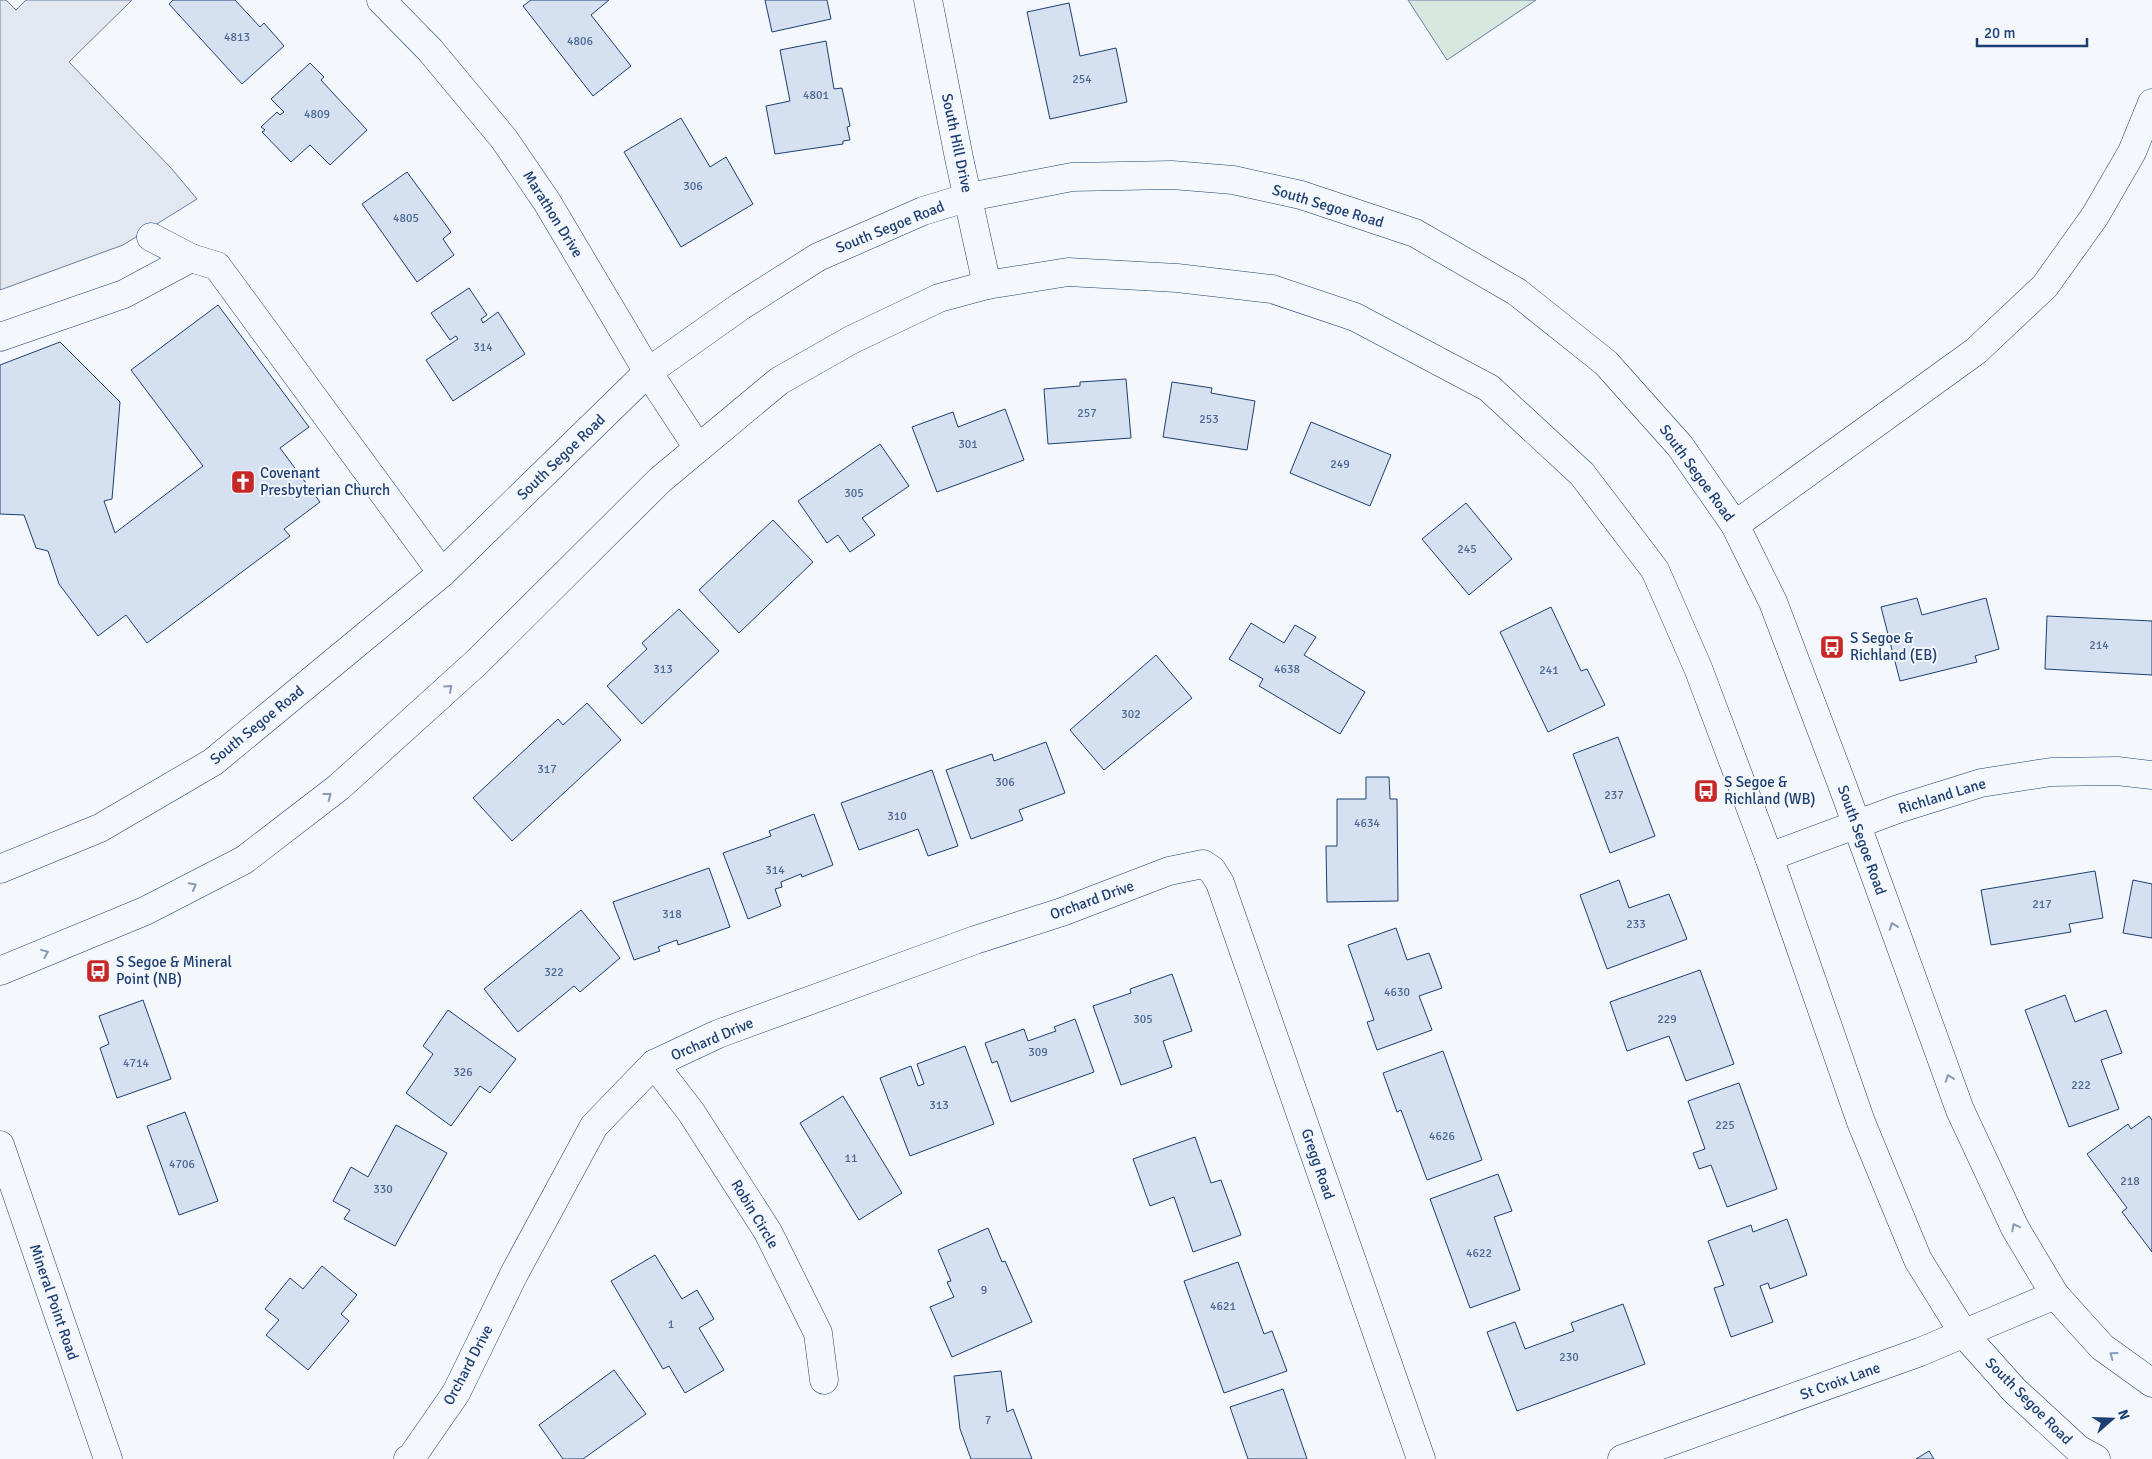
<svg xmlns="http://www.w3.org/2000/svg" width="2152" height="1459" font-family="Signika,sans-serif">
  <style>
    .green { fill: #d7e8df; stroke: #687fa3 }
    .parking { fill: #e3e8f0; stroke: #687fa3 }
    .building { fill: #d5e0f0; stroke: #1d3f73 }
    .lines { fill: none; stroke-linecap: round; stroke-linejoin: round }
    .minor-casing { stroke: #1d3f73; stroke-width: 29 }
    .major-casing { stroke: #1d3f73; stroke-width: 29 }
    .minor { stroke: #f4f7fb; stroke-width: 28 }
    .major { stroke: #f4f7fb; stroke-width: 28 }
    .oneway { stroke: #889bb7 }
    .labels { text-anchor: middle; stroke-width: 4; stroke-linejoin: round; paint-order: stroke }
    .number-label { font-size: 12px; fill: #4b6792 }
    .street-label { font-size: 15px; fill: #1d3f73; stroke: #f4f7fb }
    .poi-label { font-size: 15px; fill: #1d3f73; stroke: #f4f7fb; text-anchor: start }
  </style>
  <rect width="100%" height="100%" fill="#f4f7fb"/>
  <!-- green -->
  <path class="green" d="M1408,0H1536L1447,60Z"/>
  <!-- parking -->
  <path class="parking" d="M0,0H6L16,10L26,0H132L69,62L171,168L197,199L123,245L0,290Z"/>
  <!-- building -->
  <g class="building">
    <path d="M173,0H235L260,27L264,23L284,46L242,84L169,4Z"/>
    <path d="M531,0H609L591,15L631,66L593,96L523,6Z"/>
    <path d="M765,0H827L831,19L772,32Z"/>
    <path d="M1069,3L1080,56L1116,48L1127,102L1050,119L1027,12Z"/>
    <path d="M826,41L834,89L842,88L850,126L847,127L850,140L843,141V144L775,154L766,106L790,101L780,50Z"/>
    <path d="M310,63L324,77L321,80L367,130L330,165L310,145L291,162L262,132L265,130L261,127L277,112L280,115L284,112L271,99Z"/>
    <path d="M681,118L710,167L726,157L753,204L681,247L624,152Z"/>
    <path d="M407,172L451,232L443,239L454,255L417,282L362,204Z"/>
    <path d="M469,288L487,315L481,319L483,323L498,312L525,354L453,401L426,360L458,339L456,336L450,340L431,313Z"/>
    <path d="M218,305L309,427L280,448L320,502L284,529L290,536L147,643L126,615L98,636L59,584L48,551L36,548L24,515L0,514V365L60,342L120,402L112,499L104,501L115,533L203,466L131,370Z"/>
    <path d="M1126,379L1131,438L1048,444L1044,389L1080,386V382Z"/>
    <path d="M1172,382L1212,388L1211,393L1255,401L1247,450L1163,437Z"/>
    <path d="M1005,409L1024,460L937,492L912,427L953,412L958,427Z"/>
    <path d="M1311,422L1391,455L1370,506L1290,473Z"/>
    <path d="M880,444L909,486L862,518L875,535L850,552L838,535L827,543L798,501Z"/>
    <path d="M1466,503L1512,559L1469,595L1422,539Z"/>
    <path d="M773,520L813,562L739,633L699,590Z"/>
    <path d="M1917,598L1922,615L1986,598L1999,649L1975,656L1977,662L1900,681L1881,607Z"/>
    <path d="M1551,607L1581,671L1587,669L1605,705L1548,732L1500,632Z"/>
    <path d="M679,609L719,651L642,724L607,686L647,649L642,643Z"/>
    <path d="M2047,616L2152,621V675L2045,669Z"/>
    <path d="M1251,623L1284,643L1295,625L1316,637L1304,655L1365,692L1340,734L1259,686L1263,679L1229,659Z"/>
    <path d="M1156,655L1192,698L1104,770L1070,730Z"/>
    <path d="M587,703L621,740L512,841L473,798L558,719L563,725Z"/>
    <path d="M1618,737L1655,836L1610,853L1573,754Z"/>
    <path d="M1046,742L1065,793L1019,810L1023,820L971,839L946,770L992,754L994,761Z"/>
    <path d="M932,770L958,846L928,856L918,829L859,850L841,803Z"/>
    <path d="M1366,777H1389L1390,799H1397L1398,901L1327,902L1326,846H1337V799H1366Z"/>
    <path d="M814,814L833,865L802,877L801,874L781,882L782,887L775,889L781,906L748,919L723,853L771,836L769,831Z"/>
    <path d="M709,868L730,927L678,945L677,940L658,947L660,951L634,960L613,902Z"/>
    <path d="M2095,871L2103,918L2069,924L2071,932L1991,945L1981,890Z"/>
    <path d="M1619,880L1629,908L1669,894L1687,939L1607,969L1580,895Z"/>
    <path d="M2133,880L2152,884V938L2123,933Z"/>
    <path d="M581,910L620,958L580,992L574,986L518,1032L484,989Z"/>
    <path d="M1396,928L1407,960L1429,953L1442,988L1419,996L1432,1030L1377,1050L1367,1022L1374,1020L1348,945Z"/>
    <path d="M1700,970L1734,1064L1686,1081L1669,1036L1627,1051L1610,1002Z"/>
    <path d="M1172,974L1192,1031L1163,1041L1172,1067L1121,1085L1093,1006L1131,993L1130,989Z"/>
    <path d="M2065,995L2075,1022L2106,1010L2122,1053L2101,1060L2119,1109L2069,1127L2025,1010Z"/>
    <path d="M143,1000L171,1079L117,1098L100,1048L109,1044L99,1016Z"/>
    <path d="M448,1010L516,1059L490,1093L480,1086L451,1126L406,1093L433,1054L423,1046Z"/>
    <path d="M1075,1019L1094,1072L1011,1102L997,1061L992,1063L985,1043L1024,1029L1028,1041L1056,1031L1054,1027Z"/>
    <path d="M965,1046L994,1124L910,1156L880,1078L911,1066L918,1086L924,1084L917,1064Z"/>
    <path d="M1443,1051L1482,1160L1427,1180L1401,1110L1397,1112L1383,1073Z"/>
    <path d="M1739,1083L1777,1189L1727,1207L1711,1165L1699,1169L1693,1153L1705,1149L1688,1101Z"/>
    <path d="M843,1096L902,1193L859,1220L800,1123Z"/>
    <path d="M185,1112L218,1201L179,1215L147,1126Z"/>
    <path d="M2149,1116L2152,1120V1252L2122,1212L2127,1208L2087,1154L2128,1124L2131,1129Z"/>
    <path d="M396,1125L447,1153L395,1246L344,1219L350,1210L333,1201L351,1167L368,1177Z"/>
    <path d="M1195,1137L1211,1183L1221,1180L1241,1235L1193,1252L1174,1197L1150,1206L1133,1159Z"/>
    <path d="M1498,1174L1512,1211L1494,1217L1520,1290L1470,1308L1430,1199Z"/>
    <path d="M1787,1219L1807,1275L1770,1289L1768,1283L1760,1286L1773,1322L1731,1337L1714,1288L1724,1285L1708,1241L1751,1225L1753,1232Z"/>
    <path d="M988,1228L1002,1262L1005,1261L1032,1322L952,1357L930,1307L954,1297L947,1282L951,1281L938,1250Z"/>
    <path d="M655,1255L682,1299L697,1290L714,1319L699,1328L724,1370L685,1393L669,1366L663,1369L611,1281Z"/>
    <path d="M1238,1262L1264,1334L1272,1331L1287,1371L1224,1393L1184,1281Z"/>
    <path d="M322,1266L357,1295L341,1314L349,1321L308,1370L266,1335L279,1320L265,1309L290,1278L303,1289Z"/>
    <path d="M1623,1304L1645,1364L1517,1411L1487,1332L1515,1322L1525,1349L1574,1331L1571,1323Z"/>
    <path d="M614,1370L646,1414L583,1459H563L539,1425Z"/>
    <path d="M1001,1371L1007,1412L1013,1409L1032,1459H971L960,1429L954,1376Z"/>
    <path d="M1283,1389L1307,1459H1248L1230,1407Z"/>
    <path d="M1929,1451L1934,1459H1916Z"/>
  </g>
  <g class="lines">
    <defs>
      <g id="minor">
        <path d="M381,0L430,50L504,139L547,202L648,372L698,448"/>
        <path d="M928,0L959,158L987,285"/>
        <path d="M151,237L191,258L217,266L442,573"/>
        <path d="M0,337L124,294L191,258"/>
        <path d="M1735,525L1976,351L2045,286L2095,216L2132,152L2152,103"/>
        <path d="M1769,857L1898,809L1981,783L2051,772L2117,771L2152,775"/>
        <path d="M0,869L100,828L213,762L442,573L648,372L741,306L818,257L923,211L969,197L1072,177L1172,175L1233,180L1301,195L1415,233L1517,292L1606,363L1680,446L1735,525L1773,602L1843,787L1960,1110L2015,1228L2055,1295L2102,1347L2152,1383"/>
        <path d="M0,971L145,911L244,860L339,787L476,663L660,480L779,381L851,340L939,298L987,285L1068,272L1177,278L1272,289L1355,317L1489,388L1582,474L1655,570L1698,668L1769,857L1861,1122L1918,1260L1964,1334L2014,1390L2078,1449L2096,1459"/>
        <path d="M654,1064L691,1112L768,1232L818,1333L824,1380"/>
        <path d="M408,1459L411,1458L456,1393L514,1274L594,1126L654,1064L718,1034L975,940L1062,912L1169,871L1203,864L1212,870L1220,883L1421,1459"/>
        <path d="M1622,1459L1920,1352L2055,1295"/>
      </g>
      <path id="major" d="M0,1145L108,1459"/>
    </defs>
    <!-- minor casing -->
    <use href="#minor" class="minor-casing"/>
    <!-- major casing -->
    <use href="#major" class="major-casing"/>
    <!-- minor -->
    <use href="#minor" class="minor"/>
    <!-- major -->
    <use href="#major" class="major"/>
  </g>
  <!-- one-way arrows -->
  <defs><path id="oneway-chevron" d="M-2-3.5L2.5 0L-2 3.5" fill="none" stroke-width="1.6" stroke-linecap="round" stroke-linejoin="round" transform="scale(1.25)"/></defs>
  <g class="oneway">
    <use href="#oneway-chevron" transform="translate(449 688) rotate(-42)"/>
    <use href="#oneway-chevron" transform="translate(328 796) rotate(-37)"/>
    <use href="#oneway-chevron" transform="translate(193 886) rotate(-28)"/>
    <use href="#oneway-chevron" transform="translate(1893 926) rotate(-110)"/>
    <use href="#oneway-chevron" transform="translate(45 953) rotate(-22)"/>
    <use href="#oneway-chevron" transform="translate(1949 1078) rotate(-110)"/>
    <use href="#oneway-chevron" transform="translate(2015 1227) rotate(-118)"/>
    <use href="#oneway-chevron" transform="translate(2113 1355) rotate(-144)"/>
  </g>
  <!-- icons -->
  <defs>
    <symbol id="church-square" viewBox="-11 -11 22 22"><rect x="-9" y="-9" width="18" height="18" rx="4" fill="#c62828" stroke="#f4f7fb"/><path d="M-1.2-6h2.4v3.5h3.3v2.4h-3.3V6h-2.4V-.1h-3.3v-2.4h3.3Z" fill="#fff"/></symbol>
    <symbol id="bus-square" viewBox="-11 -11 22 22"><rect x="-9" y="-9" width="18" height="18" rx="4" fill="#c62828" stroke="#f4f7fb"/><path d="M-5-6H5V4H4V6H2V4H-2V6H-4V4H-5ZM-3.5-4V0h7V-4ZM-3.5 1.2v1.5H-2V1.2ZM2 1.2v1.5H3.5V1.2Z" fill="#fff"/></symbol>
  </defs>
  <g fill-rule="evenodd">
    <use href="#church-square" x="229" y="468" width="28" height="28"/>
    <use href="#bus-square" x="1818" y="633" width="28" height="28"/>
    <use href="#bus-square" x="1692" y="777" width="28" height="28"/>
    <use href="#bus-square" x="84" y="957" width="28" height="28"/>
  </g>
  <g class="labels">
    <!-- number labels -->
    <g class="number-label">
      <text x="237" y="41">4813</text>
      <text x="580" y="45">4806</text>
      <text x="1082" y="83">254</text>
      <text x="816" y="99">4801</text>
      <text x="317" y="118">4809</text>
      <text x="693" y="190">306</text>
      <text x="406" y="222">4805</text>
      <text x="483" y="351">314</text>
      <text x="1087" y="417">257</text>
      <text x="1209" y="423">253</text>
      <text x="968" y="448">301</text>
      <text x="1340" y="468">249</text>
      <text x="854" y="497">305</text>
      <text x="1467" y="553">245</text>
      <text x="2099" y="649">214</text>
      <text x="663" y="673">313</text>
      <text x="1287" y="673">4638</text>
      <text x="1549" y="674">241</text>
      <text x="1131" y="718">302</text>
      <text x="547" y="773">317</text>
      <text x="1005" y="786">306</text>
      <text x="1614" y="799">237</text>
      <text x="897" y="820">310</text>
      <text x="1367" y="827">4634</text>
      <text x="775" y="874">314</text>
      <text x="2042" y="908">217</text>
      <text x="672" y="918">318</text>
      <text x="1636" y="928">233</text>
      <text x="554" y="976">322</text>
      <text x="1397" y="996">4630</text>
      <text x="1143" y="1023">305</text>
      <text x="1667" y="1023">229</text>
      <text x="1038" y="1056">309</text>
      <text x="136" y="1067">4714</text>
      <text x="463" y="1076">326</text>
      <text x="2081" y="1089">222</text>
      <text x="939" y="1109">313</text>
      <text x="1725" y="1129">225</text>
      <text x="1442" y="1140">4626</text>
      <text x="851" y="1162">11</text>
      <text x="182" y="1168">4706</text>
      <text x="2130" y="1185">218</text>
      <text x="383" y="1193">330</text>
      <text x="1479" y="1257">4622</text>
      <text x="984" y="1294">9</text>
      <text x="1223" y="1310">4621</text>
      <text x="671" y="1328">1</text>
      <text x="1569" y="1361">230</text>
      <text x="988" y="1424">7</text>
    </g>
    <!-- street labels -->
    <g class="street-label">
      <text transform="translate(957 143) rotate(78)" y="5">South Hill Drive</text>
      <text transform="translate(1328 206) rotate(17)" y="5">South Segoe Road</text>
      <text transform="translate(553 214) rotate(58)" y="5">Marathon Drive</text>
      <text transform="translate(890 227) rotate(-22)" y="5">South Segoe Road</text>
      <text transform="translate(561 457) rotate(-44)" y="5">South Segoe Road</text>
      <text transform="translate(1697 473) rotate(54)" y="5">South Segoe Road</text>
      <text transform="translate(257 725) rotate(-39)" y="5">South Segoe Road</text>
      <text transform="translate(1942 796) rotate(-17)" y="5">Richland Lane</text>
      <text transform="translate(1862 840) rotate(70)" y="5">South Segoe Road</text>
      <text transform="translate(1092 900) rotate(-20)" y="5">Orchard Drive</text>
      <text transform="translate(712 1039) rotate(-23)" y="5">Orchard Drive</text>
      <text transform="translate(1318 1164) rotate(71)" y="5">Gregg Road</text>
      <text transform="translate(755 1214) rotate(59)" y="5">Robin Circle</text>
      <text transform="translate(54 1302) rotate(71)" y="5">Mineral Point Road</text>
      <text transform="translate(468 1365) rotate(-62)" y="5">Orchard Drive</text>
      <text transform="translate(1840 1381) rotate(-20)" y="5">St Croix Lane</text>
      <text transform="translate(2029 1401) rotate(45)" y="5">South Segoe Road</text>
    </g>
    <!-- poi labels -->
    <g class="poi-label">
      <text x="260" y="478">Covenant<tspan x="260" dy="17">Presbyterian Church</tspan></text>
      <text x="1850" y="643">S Segoe &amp;<tspan x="1850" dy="17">Richland (EB)</tspan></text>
      <text x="1724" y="787">S Segoe &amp;<tspan x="1724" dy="17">Richland (WB)</tspan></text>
      <text x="116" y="967">S Segoe &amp; Mineral<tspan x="116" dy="17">Point (NB)</tspan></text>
    </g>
  </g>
  <!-- north arrow -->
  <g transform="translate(2112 1419) rotate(70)" stroke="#f4f7fb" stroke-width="4" paint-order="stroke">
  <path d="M0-4L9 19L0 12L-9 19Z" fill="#1d3f73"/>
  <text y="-8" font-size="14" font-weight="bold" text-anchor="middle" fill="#1d3f73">N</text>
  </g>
  <!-- scale -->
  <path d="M1977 38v8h110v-8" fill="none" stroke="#1d3f73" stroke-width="2.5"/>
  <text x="1984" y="38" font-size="15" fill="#1d3f73" stroke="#f4f7fb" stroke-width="4" paint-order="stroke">20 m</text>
</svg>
